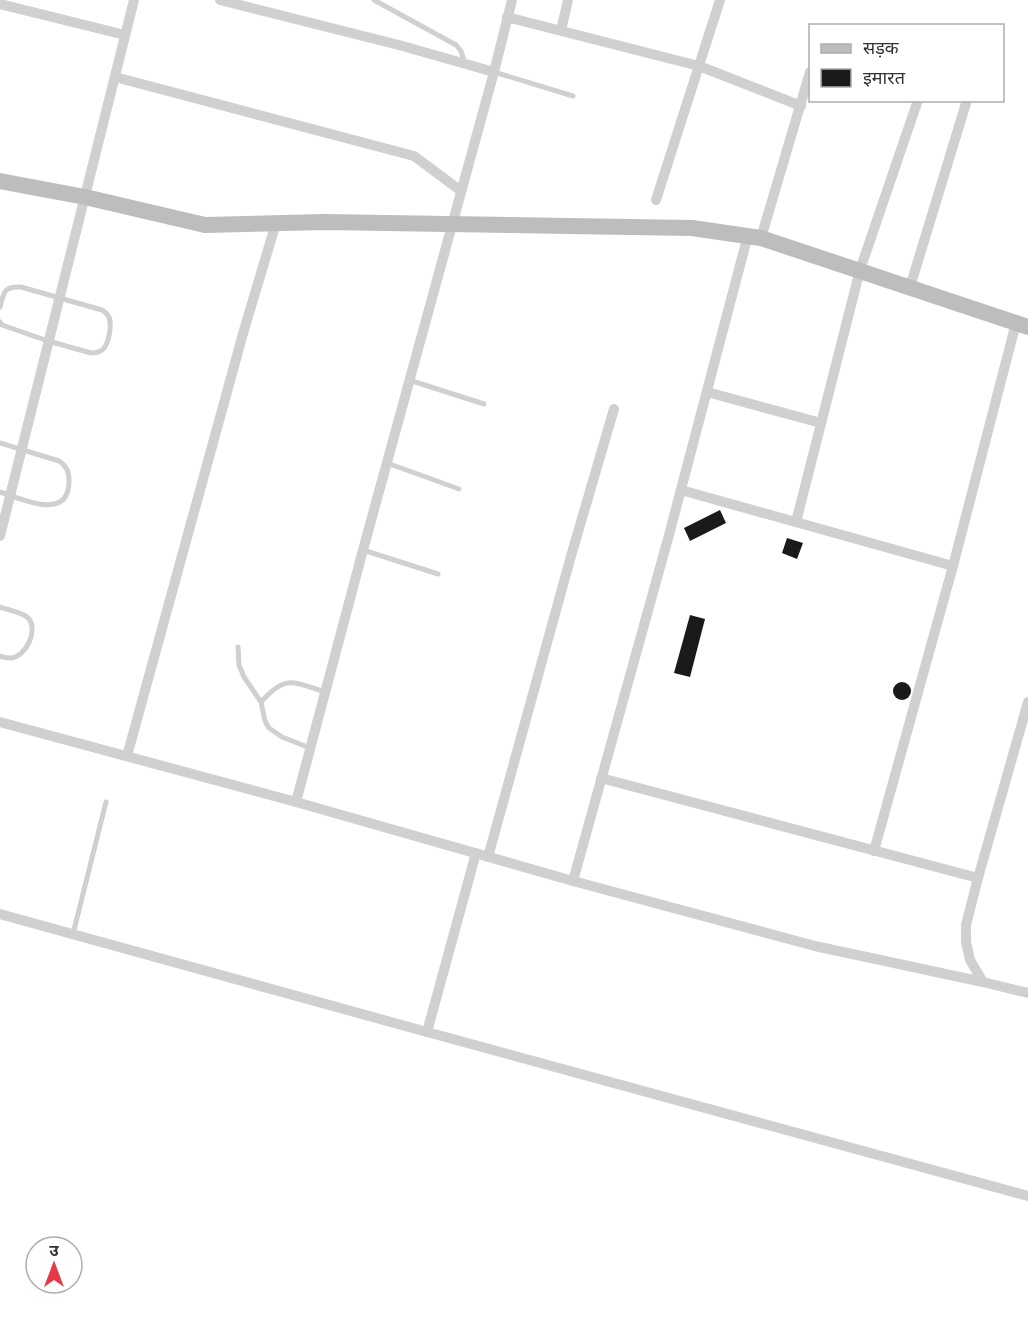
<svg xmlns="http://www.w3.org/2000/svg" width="1028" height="1319" font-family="Karla,'Noto Sans Devanagari',sans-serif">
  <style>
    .building { fill: #1a1a1a }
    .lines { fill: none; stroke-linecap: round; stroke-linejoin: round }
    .lane { stroke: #d0d0d0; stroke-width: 5 }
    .street { stroke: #d0d0d0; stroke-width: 10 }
    .secondary { stroke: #bdbdbd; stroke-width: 16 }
  </style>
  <rect width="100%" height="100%" fill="#fff"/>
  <!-- building -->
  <g class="building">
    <path d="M720,510L726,523L690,541L684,528Z"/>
    <path d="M787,538L803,543L797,559L782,553Z"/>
    <path d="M690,615L705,619L690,677L674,673Z"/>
    <circle cx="902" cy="691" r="9"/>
  </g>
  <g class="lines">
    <!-- lane -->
    <g class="lane">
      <path d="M374,0L456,45L461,51L465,64"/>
      <path d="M494,72L573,96"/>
      <path d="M0,307C4,292 4,286 21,287L102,310C105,312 107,313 109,317C112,325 109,340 105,347C102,352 97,353 91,353L48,341L2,325L0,322"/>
      <path d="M409,380L484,404"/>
      <path d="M0,443L59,461C67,466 69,472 69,481C69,522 22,499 0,492"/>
      <path d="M387,463L459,489"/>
      <path d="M363,550L438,574"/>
      <path d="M0,607C8,610 21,612 27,617C40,628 26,658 10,658C6,658 3,657 0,656"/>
      <path d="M238,647L239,665L244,677L261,702L265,721L269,728L282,737L310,748"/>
      <path d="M261,702C286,674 293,682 325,692"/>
      <path d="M73,934L106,802"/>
    </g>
    <!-- street -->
    <g class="street">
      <path d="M220,0L399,45L494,72"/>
      <path d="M0,4L125,35"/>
      <path d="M507,17L699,66L801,106"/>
      <path d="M561,30L568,0"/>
      <path d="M115,77L414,156L461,191"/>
      <path d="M656,200L720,0"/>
      <path d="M761,238L810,72"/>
      <path d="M910,287L967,100"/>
      <path d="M707,392L821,423"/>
      <path d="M681,490L953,566L874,851"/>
      <path d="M796,522L860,270L918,100"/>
      <path d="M0,536L134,0"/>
      <path d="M953,566L1016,323"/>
      <path d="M0,722L296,802L573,881L815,946L983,982L1028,993"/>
      <path d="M127,756L244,330L276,223"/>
      <path d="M601,778L978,878"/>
      <path d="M296,802L363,550L494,72L512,0"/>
      <path d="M488,857L571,556L614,409"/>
      <path d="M573,881L669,535L748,235"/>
      <path d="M0,914L427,1032L1028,1196"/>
      <path d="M983,982L970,960L966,942V925L978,878L1028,702"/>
      <path d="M427,1032L476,853"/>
    </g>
    <!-- secondary -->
    <path class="secondary" d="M0,181L85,197L205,225L324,222L692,228L761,238L1028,327"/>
  </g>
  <!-- legend -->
  <rect x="809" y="24" width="195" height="78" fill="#ffffff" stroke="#adadad" stroke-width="1.5"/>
  <rect x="821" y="44" width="30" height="9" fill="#bdbdbd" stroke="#adadad" stroke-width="1.5"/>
  <text x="863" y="54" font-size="18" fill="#333333">सड़क</text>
  <rect x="821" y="69" width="30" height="18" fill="#1a1a1a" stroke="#adadad" stroke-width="1.5"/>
  <text x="863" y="84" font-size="18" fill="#333333">इमारत</text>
  <!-- north arrow -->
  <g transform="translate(54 1265)"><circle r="28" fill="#ffffff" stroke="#adadad" stroke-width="1.5"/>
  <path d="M0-4.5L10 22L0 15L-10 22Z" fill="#e63946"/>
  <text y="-9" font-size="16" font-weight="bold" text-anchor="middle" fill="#333333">उ</text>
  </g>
</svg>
